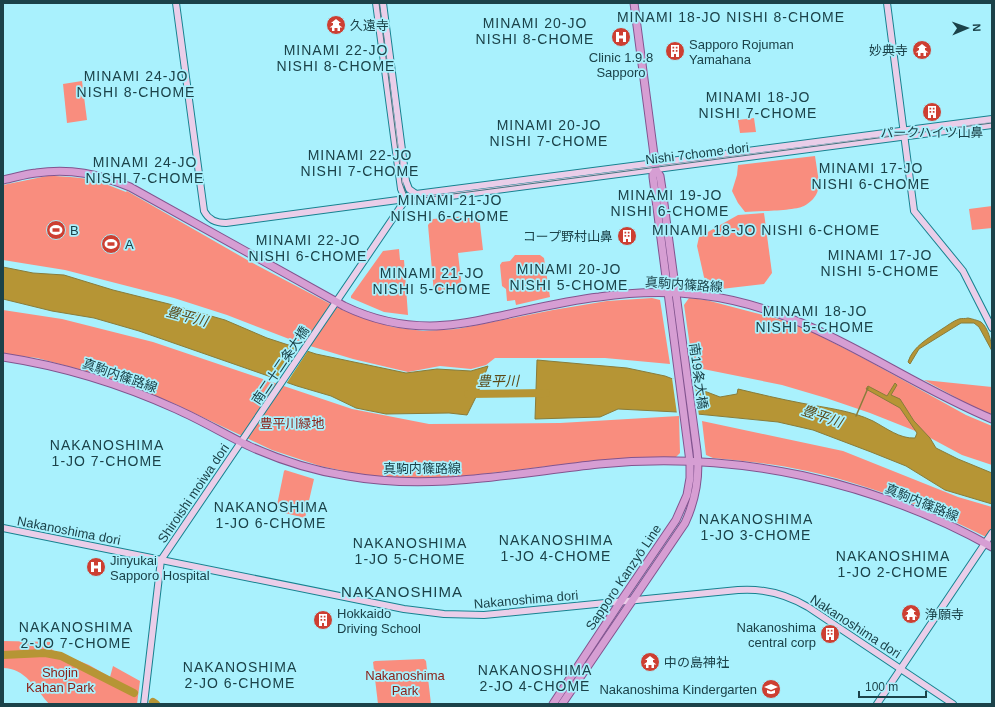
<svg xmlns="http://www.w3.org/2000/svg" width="995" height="707" font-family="Helvetica,'Noto Sans JP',sans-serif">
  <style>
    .green { fill: #f98d7e }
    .water { fill: #b69535; stroke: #887c3b }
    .pier { fill: #a9f1fd }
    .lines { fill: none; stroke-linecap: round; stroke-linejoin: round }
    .stream { stroke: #887c3b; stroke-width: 1.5 }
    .river { stroke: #b69535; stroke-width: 8 }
    .secondary-casing { stroke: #168290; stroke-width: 8 }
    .primary-casing { stroke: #82548f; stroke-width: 9 }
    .secondary { stroke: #eacee9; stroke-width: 6 }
    .primary { stroke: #d69ed3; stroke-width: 7 }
    .tram { stroke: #44747d; stroke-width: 1 }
    .labels { text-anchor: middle; stroke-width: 3.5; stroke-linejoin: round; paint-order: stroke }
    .poi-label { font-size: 13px; fill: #1b4249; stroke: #a9f1fd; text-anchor: start }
    .street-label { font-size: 13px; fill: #1b4249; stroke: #a9f1fd }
    .park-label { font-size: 13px; fill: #8b2219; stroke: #a9f1fd }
    .neighbourhood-label { font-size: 14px; letter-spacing: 1px; fill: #1b4249; stroke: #a9f1fd }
    .water-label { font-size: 14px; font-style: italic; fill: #5b4917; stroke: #a9f1fd }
    .quarter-label { font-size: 15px; letter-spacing: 1px; fill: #1b4249; stroke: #a9f1fd }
  </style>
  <rect width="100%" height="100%" fill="#a9f1fd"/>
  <!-- green -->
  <g class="green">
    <path d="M82,81L87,120L67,123L63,84Z"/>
    <path d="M754,118L756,132L740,133L738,120Z"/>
    <path d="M815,156L820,189L818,190C816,197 811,202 804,206C794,211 758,211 745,212L738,203L732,191L737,175L738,165Z"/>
    <path d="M47,176C68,176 88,178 108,184V185L126,192L127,191L249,261L338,308L362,318L393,327L423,331L457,329L553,310L607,301L652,298L660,300L670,364L605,358H495L486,365L471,369L440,366L408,372L353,359L297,342L227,315L174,298L65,270L3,260V185Z"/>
    <path d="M992,206V228L972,230L969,209Z"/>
    <path d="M764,213L772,273L764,284L721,289L706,286L697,246L699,237L738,215Z"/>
    <path d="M479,215L483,250L458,253L462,290L434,293L428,225L433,219Z"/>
    <path d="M399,249L400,260H404L408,315L384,312L351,298V296L383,251Z"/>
    <path d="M515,255H540L544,258L550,297L516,305L515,300L507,301L506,289L502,286L500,265L502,262L510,261Z"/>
    <path d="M689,298L706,300L797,324L865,359L966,415L992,426V465L962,455L923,434L870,413L826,398L782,385L693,367L684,305Z"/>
    <path d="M3,310L62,319L153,342L352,409L429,424L560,423L679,416L680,453L676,457H645L591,461L458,477L398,479L363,475L320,466L272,450L175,404L139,389L101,375L37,358L3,354Z"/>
    <path d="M924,380L992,387V415L977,409Z"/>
    <path d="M702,421L843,451L958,497L992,507V540C933,510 871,485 807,471C776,464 744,461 713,458L706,455Z"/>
    <path d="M285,470L314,479L305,518L277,511L276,510L284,471Z"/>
    <path d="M3,641L54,642L52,650L89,665L110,677L113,666L140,681L137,704H49C36,689 25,668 3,668Z"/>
    <path d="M424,659L426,661L431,704H378L373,662L375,661Z"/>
  </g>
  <!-- water -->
  <g class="water">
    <path d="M3,267L33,273L64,275L113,290L169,304L225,320L267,338L316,354L406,373L437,369L471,371L488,366L477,395L467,415L449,413L386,414L356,408L331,396L297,386L139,331L94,318L52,311L3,299Z"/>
    <path d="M968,318C972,319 977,320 981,322C988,327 992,343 992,351L979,327L974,323H961L919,349L910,364L908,362C913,346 929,338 942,329C947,326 953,321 959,319C962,318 965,319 968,318Z"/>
    <path d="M537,360L627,368L665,376L720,397L737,394L738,389C759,394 780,399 801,403C826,408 850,410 873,421C886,428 900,439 915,438L917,433L900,408L866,389L868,386L887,396L895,383L897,385L891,395L900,399L914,421L930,438L936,448L958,459L992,473V504L945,490L906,466L871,452L813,430L778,422L677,412L618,409L600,417L535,419Z"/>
  </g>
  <!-- pier -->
  <g class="pier">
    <path d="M299,346L309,349L286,384L275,381Z"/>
    <path d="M672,378L695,386L699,416L677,414Z"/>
  </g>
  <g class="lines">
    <!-- stream -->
    <path class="stream" d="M856,416L868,388"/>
    <!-- river -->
    <g class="river">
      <path d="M468,394L546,393"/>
      <path d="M3,655L45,653L61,656L134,693"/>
      <path d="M153,702L156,704"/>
    </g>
    <defs>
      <g id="secondary">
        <path d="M176,3L204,211C208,219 216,223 226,223L398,200L406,198"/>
        <path d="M376,3L401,189L404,196L413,201L992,125"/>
        <path d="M383,3L406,181L409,189L416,194L992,119"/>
        <path d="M887,3L914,211L963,271L992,328"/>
        <path d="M3,528L404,609L444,614L484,615L738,590C764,588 786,594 808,607L953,704"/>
        <path d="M144,704L161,560L408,196"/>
        <path d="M877,704L992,533"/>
      </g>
      <g id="primary">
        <path d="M3,180C14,178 25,174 36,173C71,168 98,174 130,187L344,306C371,319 401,326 430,326C452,326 473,322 495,317C529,310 564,301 599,297C633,292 667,291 701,295C811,308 893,378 992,419"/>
        <path d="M3,357C62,366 121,384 176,409C201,420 224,434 249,446C280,460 314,471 348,476C432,491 515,473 599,464C734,450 874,481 992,547"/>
        <path d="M553,704L621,601L676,520L687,495L690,478V462L653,177V174L656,170"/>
        <path d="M562,704L685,523C696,499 700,477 697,451L662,189L660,176L656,170L634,3"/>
      </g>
    </defs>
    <!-- secondary casing -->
    <use href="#secondary" class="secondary-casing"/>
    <!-- primary casing -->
    <use href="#primary" class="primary-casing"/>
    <!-- secondary -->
    <use href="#secondary" class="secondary"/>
    <!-- primary -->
    <use href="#primary" class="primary"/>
    <!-- tram -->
    <path class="tram" d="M379,3L402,183L406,194L415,199L992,123"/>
  </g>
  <!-- icons -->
  <defs>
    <symbol id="temple-disc" viewBox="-11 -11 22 22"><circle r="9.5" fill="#cd3f32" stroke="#a9f1fd"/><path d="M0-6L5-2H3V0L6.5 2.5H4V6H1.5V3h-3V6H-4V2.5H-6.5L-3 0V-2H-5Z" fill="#fff"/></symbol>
    <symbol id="hospital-disc" viewBox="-11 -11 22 22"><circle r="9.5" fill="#cd3f32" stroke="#a9f1fd"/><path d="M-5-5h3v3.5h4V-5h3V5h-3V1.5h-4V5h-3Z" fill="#fff"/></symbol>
    <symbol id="building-disc" viewBox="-11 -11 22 22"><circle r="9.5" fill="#cd3f32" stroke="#a9f1fd"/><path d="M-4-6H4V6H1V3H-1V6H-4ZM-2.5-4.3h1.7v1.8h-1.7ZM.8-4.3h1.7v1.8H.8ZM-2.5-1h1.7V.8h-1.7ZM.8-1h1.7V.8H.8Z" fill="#fff"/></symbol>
    <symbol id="stadium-disc" viewBox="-11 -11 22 22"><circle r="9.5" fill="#cd3f32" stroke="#a9f1fd"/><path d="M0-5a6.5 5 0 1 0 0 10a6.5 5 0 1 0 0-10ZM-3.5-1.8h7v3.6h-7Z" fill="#fff"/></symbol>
    <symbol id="school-disc" viewBox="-11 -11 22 22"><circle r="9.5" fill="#cd3f32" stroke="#a9f1fd"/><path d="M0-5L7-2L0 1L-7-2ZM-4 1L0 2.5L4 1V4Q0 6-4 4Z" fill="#fff"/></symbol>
  </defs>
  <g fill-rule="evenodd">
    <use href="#temple-disc" x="325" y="14" width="22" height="22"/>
    <use href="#hospital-disc" x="610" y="26" width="22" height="22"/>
    <use href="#temple-disc" x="911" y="39" width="22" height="22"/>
    <use href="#building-disc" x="664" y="40" width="22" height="22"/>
    <use href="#building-disc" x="921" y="101" width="22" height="22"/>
    <use href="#stadium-disc" x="45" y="219" width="22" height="22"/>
    <use href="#building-disc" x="616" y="225" width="22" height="22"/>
    <use href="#stadium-disc" x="100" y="233" width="22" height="22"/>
    <use href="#hospital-disc" x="85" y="556" width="22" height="22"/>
    <use href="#temple-disc" x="900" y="603" width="22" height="22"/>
    <use href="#building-disc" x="312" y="609" width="22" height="22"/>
    <use href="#building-disc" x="819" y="623" width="22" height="22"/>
    <use href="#temple-disc" x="639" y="651" width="22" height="22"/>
    <use href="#school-disc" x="760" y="678" width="22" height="22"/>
  </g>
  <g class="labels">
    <!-- poi labels -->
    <g class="poi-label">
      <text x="350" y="30">久遠寺</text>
      <text x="689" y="49">Sapporo Rojuman<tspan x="689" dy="15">Yamahana</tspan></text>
      <text x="908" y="55" text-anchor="end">妙典寺</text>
      <text x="621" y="62" text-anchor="middle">Clinic 1.9.8<tspan x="621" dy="15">Sapporo</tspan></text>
      <text x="932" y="137" text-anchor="middle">パークハイツ山鼻</text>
      <text x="70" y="235">B</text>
      <text x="613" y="241" text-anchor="end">コープ野村山鼻</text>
      <text x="125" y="249">A</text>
      <text x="110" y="565">Jinyukai<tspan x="110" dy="15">Sapporo Hospital</tspan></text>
      <text x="337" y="618">Hokkaido<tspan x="337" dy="15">Driving School</tspan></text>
      <text x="925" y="619">浄願寺</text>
      <text x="816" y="632" text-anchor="end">Nakanoshima<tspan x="816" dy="15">central corp</tspan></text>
      <text x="664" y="667">中の島神社</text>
      <text x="757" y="694" text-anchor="end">Nakanoshima Kindergarten</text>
    </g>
    <!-- street labels -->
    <g class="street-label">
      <text transform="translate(697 153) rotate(-7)" y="5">Nishi 7chome dori</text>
      <text transform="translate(684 284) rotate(4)" y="5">真駒内篠路線</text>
      <text transform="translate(280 365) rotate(-56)" y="5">南二十二条大橋</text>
      <text transform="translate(120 375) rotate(19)" y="5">真駒内篠路線</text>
      <text transform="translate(699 376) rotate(82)" y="5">南19条大橋</text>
      <text x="422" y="473">真駒内篠路線</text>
      <text transform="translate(193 493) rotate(-56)" y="5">Shiroishi moiwa dori</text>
      <text transform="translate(922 502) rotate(22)" y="5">真駒内篠路線</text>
      <text transform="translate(69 530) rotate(11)" y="5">Nakanoshima dori</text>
      <text transform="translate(623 577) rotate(-56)" y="5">Sapporo Kanzyō Line</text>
      <text transform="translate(526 599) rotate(-5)" y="5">Nakanoshima dori</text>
      <text transform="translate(856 626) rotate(33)" y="5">Nakanoshima dori</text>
    </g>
    <!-- park labels -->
    <g class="park-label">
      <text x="292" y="428">豊平川緑地</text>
      <text x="60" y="677">Shojin<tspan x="60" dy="15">Kahan Park</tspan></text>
      <text x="405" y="680">Nakanoshima<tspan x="405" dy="15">Park</tspan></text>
    </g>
    <!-- neighbourhood labels -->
    <g class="neighbourhood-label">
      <text x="731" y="22">MINAMI 18-JO NISHI 8-CHOME</text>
      <text x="535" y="28">MINAMI 20-JO<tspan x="535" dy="16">NISHI 8-CHOME</tspan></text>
      <text x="336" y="55">MINAMI 22-JO<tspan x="336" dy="16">NISHI 8-CHOME</tspan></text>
      <text x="136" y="81">MINAMI 24-JO<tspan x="136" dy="16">NISHI 8-CHOME</tspan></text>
      <text x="758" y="102">MINAMI 18-JO<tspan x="758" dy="16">NISHI 7-CHOME</tspan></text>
      <text x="549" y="130">MINAMI 20-JO<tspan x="549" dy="16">NISHI 7-CHOME</tspan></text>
      <text x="360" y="160">MINAMI 22-JO<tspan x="360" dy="16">NISHI 7-CHOME</tspan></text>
      <text x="145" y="167">MINAMI 24-JO<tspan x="145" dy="16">NISHI 7-CHOME</tspan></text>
      <text x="871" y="173">MINAMI 17-JO<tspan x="871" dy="16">NISHI 6-CHOME</tspan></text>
      <text x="670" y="200">MINAMI 19-JO<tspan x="670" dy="16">NISHI 6-CHOME</tspan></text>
      <text x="450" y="205">MINAMI 21-JO<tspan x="450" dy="16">NISHI 6-CHOME</tspan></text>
      <text x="766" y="235">MINAMI 18-JO NISHI 6-CHOME</text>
      <text x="308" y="245">MINAMI 22-JO<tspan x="308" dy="16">NISHI 6-CHOME</tspan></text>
      <text x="880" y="260">MINAMI 17-JO<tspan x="880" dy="16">NISHI 5-CHOME</tspan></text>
      <text x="569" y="274">MINAMI 20-JO<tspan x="569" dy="16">NISHI 5-CHOME</tspan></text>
      <text x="432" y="278">MINAMI 21-JO<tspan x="432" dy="16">NISHI 5-CHOME</tspan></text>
      <text x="815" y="316">MINAMI 18-JO<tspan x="815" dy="16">NISHI 5-CHOME</tspan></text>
      <text x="107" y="450">NAKANOSHIMA<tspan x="107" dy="16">1-JO 7-CHOME</tspan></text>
      <text x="271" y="512">NAKANOSHIMA<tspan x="271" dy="16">1-JO 6-CHOME</tspan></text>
      <text x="756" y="524">NAKANOSHIMA<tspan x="756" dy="16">1-JO 3-CHOME</tspan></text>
      <text x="556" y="545">NAKANOSHIMA<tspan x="556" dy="16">1-JO 4-CHOME</tspan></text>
      <text x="410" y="548">NAKANOSHIMA<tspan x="410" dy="16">1-JO 5-CHOME</tspan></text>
      <text x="893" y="561">NAKANOSHIMA<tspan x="893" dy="16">1-JO 2-CHOME</tspan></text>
      <text x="76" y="632">NAKANOSHIMA<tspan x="76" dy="16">2-JO 7-CHOME</tspan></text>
      <text x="240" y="672">NAKANOSHIMA<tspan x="240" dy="16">2-JO 6-CHOME</tspan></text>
      <text x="535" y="675">NAKANOSHIMA<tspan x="535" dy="16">2-JO 4-CHOME</tspan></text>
    </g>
    <!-- water labels -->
    <g class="water-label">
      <text transform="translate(187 316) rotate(15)" y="5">豊平川</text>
      <text transform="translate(498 381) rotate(-1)" y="5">豊平川</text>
      <text transform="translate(822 416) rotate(19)" y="5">豊平川</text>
    </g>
    <!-- quarter labels -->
    <g class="quarter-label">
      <text x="402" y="597">NAKANOSHIMA</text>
    </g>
  </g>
  <!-- border -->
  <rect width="995" height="707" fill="none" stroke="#1b4249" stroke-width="8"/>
  <!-- north arrow -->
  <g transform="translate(967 28) rotate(88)" stroke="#a9f1fd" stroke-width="3" paint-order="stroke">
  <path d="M0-3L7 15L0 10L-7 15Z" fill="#1b4249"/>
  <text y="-6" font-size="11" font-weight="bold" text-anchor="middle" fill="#1b4249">N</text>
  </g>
  <!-- scale -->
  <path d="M859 691v6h67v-6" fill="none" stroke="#1b4249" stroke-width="2"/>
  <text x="865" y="691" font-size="12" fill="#1b4249" stroke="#a9f1fd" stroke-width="3" paint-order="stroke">100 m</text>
</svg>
